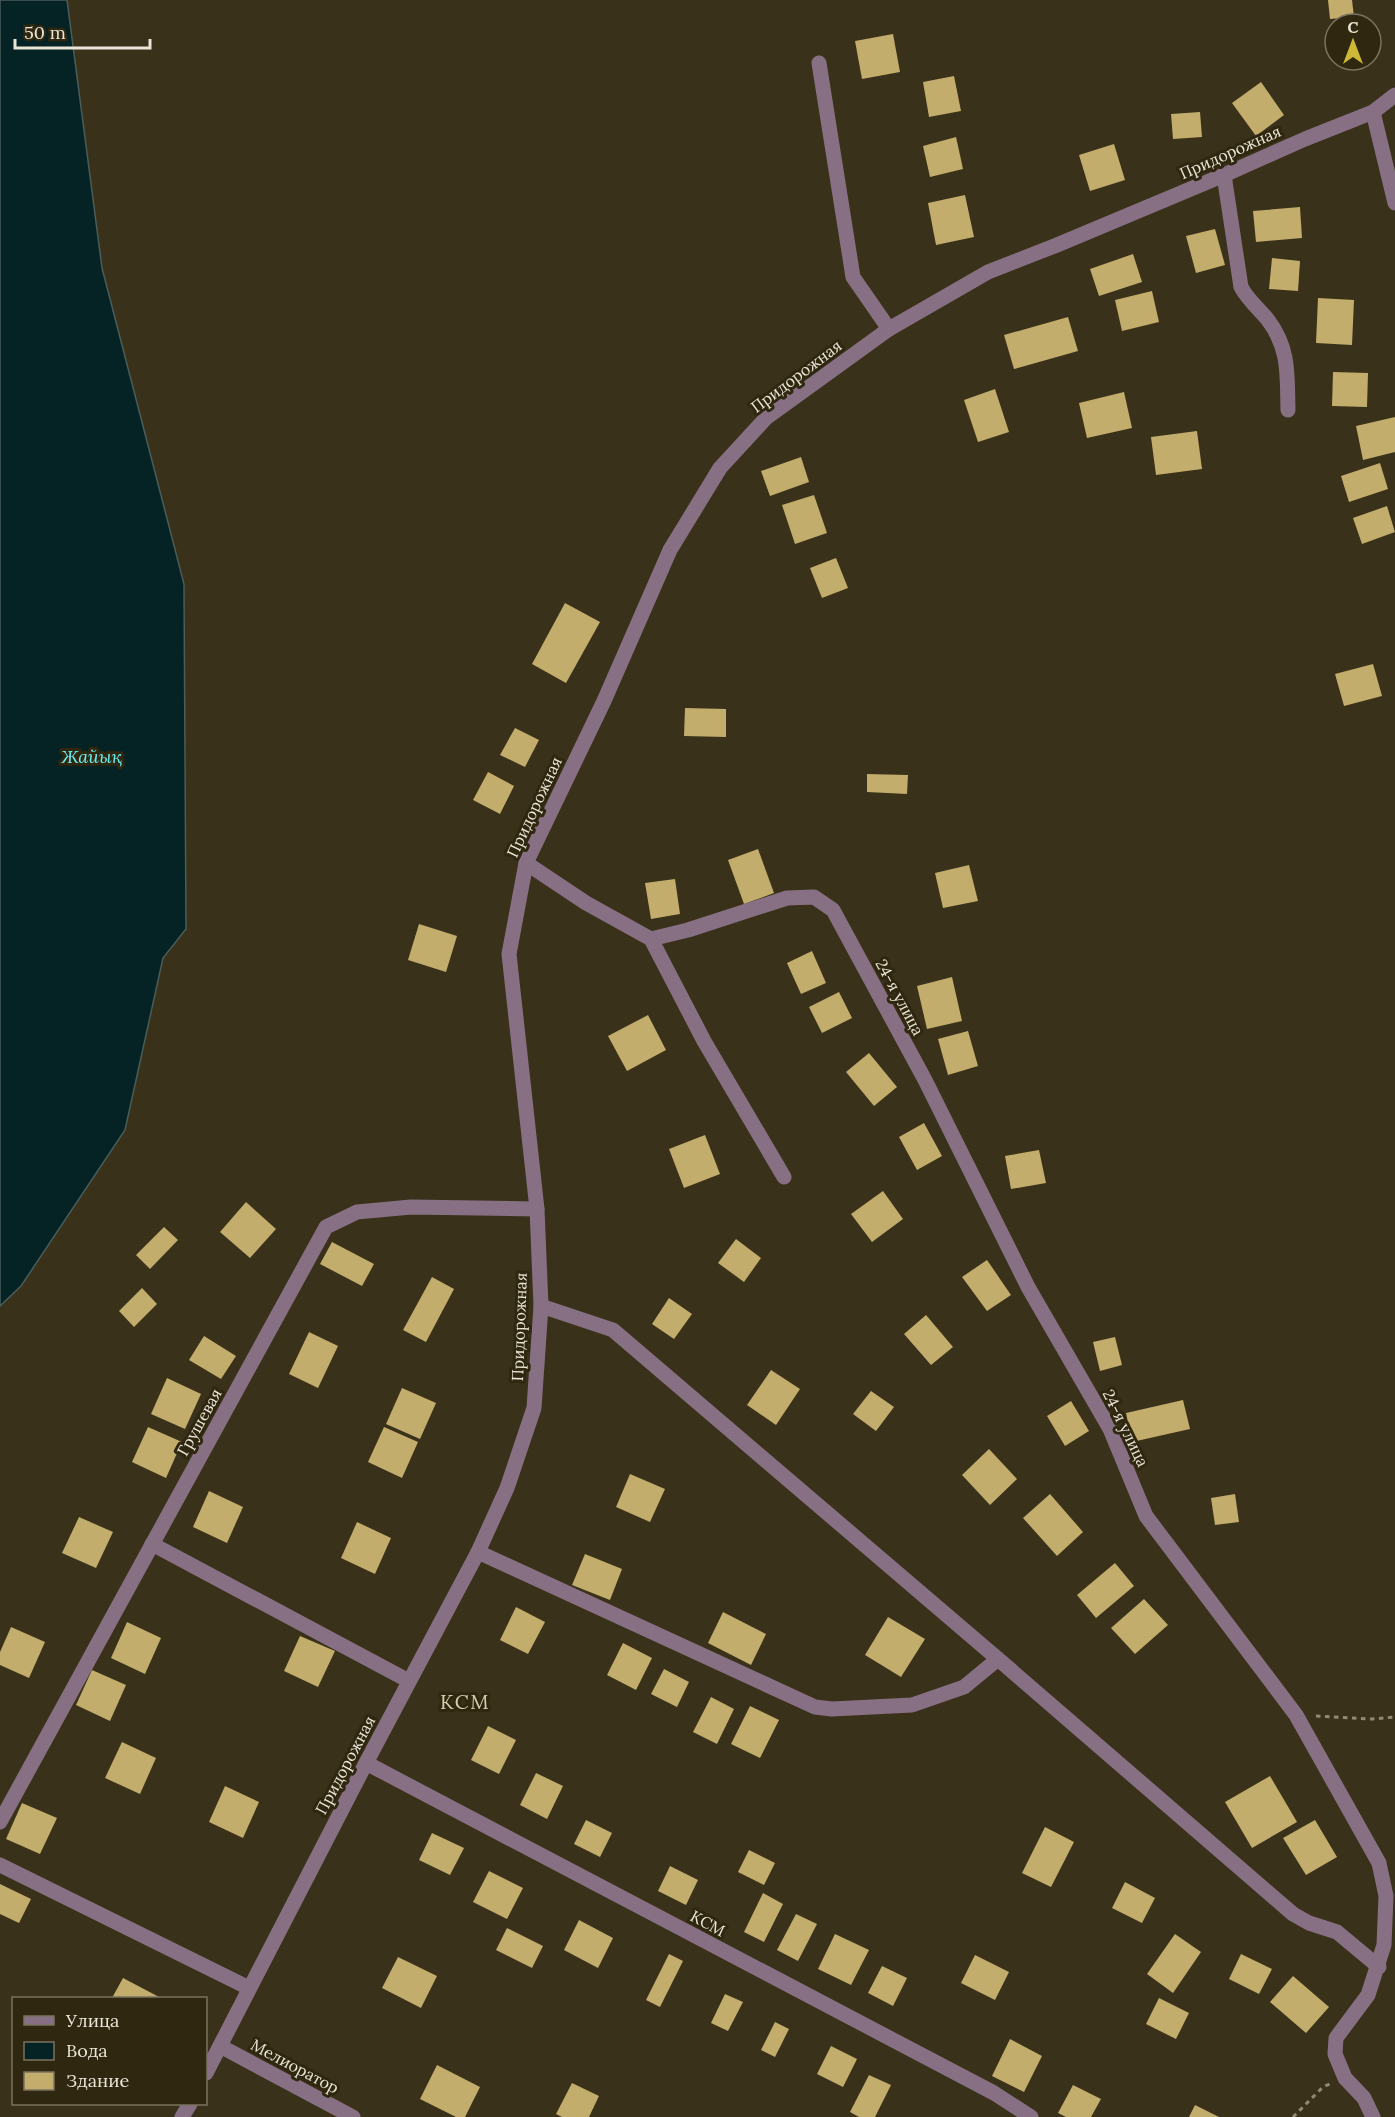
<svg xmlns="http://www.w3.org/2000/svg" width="1395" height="2117" font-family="Lora,serif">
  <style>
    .water { fill: #052324; stroke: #4a5d5a; stroke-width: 1.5 }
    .building { fill: #c3ad6c }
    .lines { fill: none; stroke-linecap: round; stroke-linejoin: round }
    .path { stroke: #908a77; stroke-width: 3; stroke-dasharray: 4.5 4.5; stroke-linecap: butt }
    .minor { stroke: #877083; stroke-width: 15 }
    .labels { text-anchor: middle; stroke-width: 6; stroke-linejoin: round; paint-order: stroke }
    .street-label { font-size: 16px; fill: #eae5d7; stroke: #2f270f }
    .water-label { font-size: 18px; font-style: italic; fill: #68eef5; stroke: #2f270f }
    .quarter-label { font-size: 20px; letter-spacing: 1.5px; fill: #d7cdb0; stroke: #2f270f }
  </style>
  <rect width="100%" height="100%" fill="#393119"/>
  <!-- water -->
  <path class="water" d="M0,0H67L102,268L184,584L186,929L163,958L125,1130L21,1286L0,1306Z"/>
  <!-- building -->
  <g class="building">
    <path d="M1328,0H1352L1354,17L1330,19Z"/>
    <path d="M893,34L900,72L862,79L855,41Z"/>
    <path d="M954,76L961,111L929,117L923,82Z"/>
    <path d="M1261,82L1284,115L1256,136L1232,103Z"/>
    <path d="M1200,112L1202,137L1173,139L1171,114Z"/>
    <path d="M956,137L963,169L930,177L923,146Z"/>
    <path d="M1114,144L1125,180L1090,191L1079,155Z"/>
    <path d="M965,195L974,237L936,245L928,203Z"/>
    <path d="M1300,207L1302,238L1256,242L1253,211Z"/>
    <path d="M1215,229L1225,265L1196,273L1186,236Z"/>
    <path d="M1133,254L1142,282L1099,296L1090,269Z"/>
    <path d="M1272,258L1300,261L1298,291L1269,289Z"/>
    <path d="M1152,291L1159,322L1122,331L1115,300Z"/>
    <path d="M1318,298L1354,300L1352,345L1316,343Z"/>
    <path d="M1068,317L1078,351L1014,369L1004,335Z"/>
    <path d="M1333,372L1368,373L1367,407L1332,406Z"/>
    <path d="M995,389L1009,432L978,442L964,400Z"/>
    <path d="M1124,392L1132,428L1087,438L1079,403Z"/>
    <path d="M1395,417V452L1363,460L1356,426Z"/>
    <path d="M1197,431L1202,469L1156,475L1151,437Z"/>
    <path d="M801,457L809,482L770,496L761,471Z"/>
    <path d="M1380,463L1388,489L1349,502L1341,476Z"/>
    <path d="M814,495L827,533L795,544L782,505Z"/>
    <path d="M1387,506L1395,532L1362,544L1353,518Z"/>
    <path d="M836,558L848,588L822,598L810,568Z"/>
    <path d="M565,603L600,622L566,683L532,664Z"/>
    <path d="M1373,664L1382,696L1344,706L1335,674Z"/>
    <path d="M685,708L726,709V737L684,736Z"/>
    <path d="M515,728L539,740L525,767L500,755Z"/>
    <path d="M488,772L514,786L500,814L473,800Z"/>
    <path d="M867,774L908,775L907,794L867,792Z"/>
    <path d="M758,849L774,893L744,904L728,860Z"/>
    <path d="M969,865L978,901L943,908L935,873Z"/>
    <path d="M675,879L680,914L651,919L645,883Z"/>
    <path d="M419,924L457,936L446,972L408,960Z"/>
    <path d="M812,951L826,983L801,994L787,963Z"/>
    <path d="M952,977L962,1021L927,1029L917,986Z"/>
    <path d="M839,992L852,1018L822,1033L809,1007Z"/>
    <path d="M648,1015L666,1050L627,1071L608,1036Z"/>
    <path d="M968,1031L978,1066L948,1075L938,1039Z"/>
    <path d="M869,1053L897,1087L874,1106L846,1072Z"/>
    <path d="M924,1123L942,1156L917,1170L899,1137Z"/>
    <path d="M705,1135L720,1174L684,1188L669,1149Z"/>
    <path d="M1039,1150L1046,1183L1011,1189L1005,1156Z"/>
    <path d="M883,1191L903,1219L872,1242L851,1214Z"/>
    <path d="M246,1202L276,1229L250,1258L220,1232Z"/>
    <path d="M164,1227L178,1240L150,1269L136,1255Z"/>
    <path d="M736,1239L761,1258L744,1282L718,1263Z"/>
    <path d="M332,1242L374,1264L362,1286L320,1264Z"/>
    <path d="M987,1260L1011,1295L987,1311L962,1277Z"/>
    <path d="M432,1277L454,1289L426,1342L403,1330Z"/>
    <path d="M142,1288L157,1304L134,1327L119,1311Z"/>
    <path d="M669,1298L692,1314L674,1339L652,1324Z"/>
    <path d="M926,1315L953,1347L931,1365L904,1334Z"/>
    <path d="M309,1332L338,1346L318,1388L289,1374Z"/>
    <path d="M204,1336L236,1356L221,1379L189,1360Z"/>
    <path d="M1115,1337L1122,1365L1100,1371L1093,1342Z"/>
    <path d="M771,1370L800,1389L776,1425L747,1405Z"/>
    <path d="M167,1378L201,1394L185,1429L151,1414Z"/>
    <path d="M402,1388L436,1403L420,1439L386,1424Z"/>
    <path d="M871,1391L894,1407L876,1431L853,1414Z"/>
    <path d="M1183,1400L1190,1429L1132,1442L1126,1413Z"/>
    <path d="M1071,1401L1089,1431L1065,1446L1047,1416Z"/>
    <path d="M148,1427L182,1442L166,1478L132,1462Z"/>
    <path d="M384,1427L418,1442L402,1478L368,1462Z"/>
    <path d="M989,1449L1017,1479L990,1505L962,1475Z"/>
    <path d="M630,1474L665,1489L650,1522L616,1507Z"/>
    <path d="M209,1491L243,1507L227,1543L193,1527Z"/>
    <path d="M1050,1494L1083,1532L1057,1556L1023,1518Z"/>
    <path d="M1235,1494L1239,1522L1215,1525L1211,1498Z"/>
    <path d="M79,1517L113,1532L96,1568L62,1553Z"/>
    <path d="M357,1522L391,1538L375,1574L341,1558Z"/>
    <path d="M585,1554L622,1569L610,1600L572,1585Z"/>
    <path d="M1115,1563L1134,1586L1096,1618L1077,1595Z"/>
    <path d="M1144,1599L1168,1625L1135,1654L1111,1628Z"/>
    <path d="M516,1607L545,1622L528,1654L500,1640Z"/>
    <path d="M723,1612L766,1634L751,1665L708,1643Z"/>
    <path d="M888,1617L925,1639L901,1677L865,1655Z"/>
    <path d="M127,1622L161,1638L145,1674L111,1658Z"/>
    <path d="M11,1627L45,1642L29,1678L0,1665V1652Z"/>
    <path d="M300,1636L335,1651L318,1687L284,1671Z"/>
    <path d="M623,1643L652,1658L636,1690L607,1675Z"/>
    <path d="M664,1669L689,1682L677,1707L651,1694Z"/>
    <path d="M92,1670L126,1685L110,1721L76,1705Z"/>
    <path d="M711,1697L734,1709L717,1744L693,1732Z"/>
    <path d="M750,1706L779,1720L760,1758L731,1744Z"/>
    <path d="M488,1726L516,1740L499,1774L471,1760Z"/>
    <path d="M122,1742L156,1758L140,1794L105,1778Z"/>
    <path d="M536,1773L563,1786L547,1819L520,1805Z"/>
    <path d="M1270,1776L1297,1822L1252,1848L1225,1802Z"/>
    <path d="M225,1786L259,1802L243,1838L209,1822Z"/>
    <path d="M22,1803L57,1818L40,1854L6,1839Z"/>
    <path d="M586,1820L612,1833L600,1857L574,1844Z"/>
    <path d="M1315,1820L1337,1857L1306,1875L1283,1838Z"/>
    <path d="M1045,1827L1074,1842L1051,1887L1022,1873Z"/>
    <path d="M432,1833L464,1848L450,1875L419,1860Z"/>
    <path d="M749,1850L775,1863L764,1885L738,1872Z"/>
    <path d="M670,1866L698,1880L686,1905L658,1891Z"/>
    <path d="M489,1871L523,1888L507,1919L473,1902Z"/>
    <path d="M1125,1882L1155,1898L1142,1923L1112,1908Z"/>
    <path d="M0,1884L31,1899L19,1923L0,1914Z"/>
    <path d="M763,1893L783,1904L764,1942L744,1932Z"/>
    <path d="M796,1914L817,1924L798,1961L777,1950Z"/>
    <path d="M579,1920L613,1938L598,1968L564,1950Z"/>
    <path d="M507,1928L543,1946L532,1968L496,1950Z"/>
    <path d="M835,1934L869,1950L851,1985L818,1969Z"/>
    <path d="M1175,1934L1201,1952L1173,1993L1147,1974Z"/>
    <path d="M669,1954L683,1961L660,2007L646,2000Z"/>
    <path d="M1241,1954L1272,1969L1259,1994L1229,1979Z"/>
    <path d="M975,1955L1009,1972L995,2000L961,1983Z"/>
    <path d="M398,1957L437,1976L421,2008L382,1988Z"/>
    <path d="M882,1966L907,1978L893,2006L868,1993Z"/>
    <path d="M1293,1976L1329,2007L1306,2033L1270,2002Z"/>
    <path d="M123,1978L161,1998H112Z"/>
    <path d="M725,1994L743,2002L728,2031L711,2023Z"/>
    <path d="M1159,1998L1189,2013L1176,2039L1146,2024Z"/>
    <path d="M775,2022L789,2029L775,2057L761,2050Z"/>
    <path d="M1010,2039L1042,2056L1024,2092L992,2076Z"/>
    <path d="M831,2046L857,2059L843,2087L817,2074Z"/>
    <path d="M437,2065L480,2087L465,2117H456L420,2099Z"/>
    <path d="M869,2075L891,2085L875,2117H859L850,2112Z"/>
    <path d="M572,2083L599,2096L589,2117H562L556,2114Z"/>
    <path d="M1073,2085L1101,2099L1091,2117H1066L1058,2113Z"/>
    <path d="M1195,2105L1219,2117H1189Z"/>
  </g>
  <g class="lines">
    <!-- path -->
    <g class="path">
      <path d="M1316,1716L1372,1719L1395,1717"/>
      <path d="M1293,2117L1323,2087L1332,2083"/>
    </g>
    <!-- minor -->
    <g class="minor">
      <path d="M819,63L853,277L889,329"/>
      <path d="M1373,112L1395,203"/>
      <path d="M1224,175L1241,287C1248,300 1259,309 1268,320C1290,349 1287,376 1288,410"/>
      <path d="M526,863L586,903L651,939L704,1041L784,1177"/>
      <path d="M651,939L688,930L787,898L814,897L833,910L925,1080L1028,1287L1110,1429L1146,1516L1296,1715L1379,1863L1386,1896L1384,1945L1368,1995L1336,2038L1335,2054L1345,2078L1364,2098L1373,2117"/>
      <path d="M541,1306L613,1330L998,1659L1293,1914L1309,1923L1337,1932L1379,1967"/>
      <path d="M152,1544L409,1681"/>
      <path d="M478,1552L815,1707L832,1709L912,1705L964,1687L998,1659"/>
      <path d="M366,1763L994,2093L1031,2117"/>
      <path d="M0,1822L326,1227L357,1212L411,1207L537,1209"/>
      <path d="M0,1865L249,1988"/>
      <path d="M220,2046L353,2117"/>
      <path d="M206,2073L366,1763L478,1552L507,1488L534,1408L541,1306L537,1209L509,954L526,863L604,701L670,550L720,468L766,418L889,329L988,272L1057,245L1224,175L1305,139L1373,112L1395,95"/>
      <path d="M182,2117L190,2104"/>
    </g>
  </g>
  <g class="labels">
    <!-- street labels -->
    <g class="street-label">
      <text transform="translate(1230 152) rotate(-24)" y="6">Придорожная</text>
      <text transform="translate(796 376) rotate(-37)" y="6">Придорожная</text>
      <text transform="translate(534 807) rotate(-65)" y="6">Придорожная</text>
      <text transform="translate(900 997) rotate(62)" y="6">24-я улица</text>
      <text transform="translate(519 1327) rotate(-88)" y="6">Придорожная</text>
      <text transform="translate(199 1422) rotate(-61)" y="6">Грушевая</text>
      <text transform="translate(1126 1428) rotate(64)" y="6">24-я улица</text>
      <text transform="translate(345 1765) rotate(-62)" y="6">Придорожная</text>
      <text transform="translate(708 1923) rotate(28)" y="6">КСМ</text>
      <text transform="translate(295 2066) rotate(28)" y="6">Мелиоратор</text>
    </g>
    <!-- water labels -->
    <g class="water-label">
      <text x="92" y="763">Жайық</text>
    </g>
    <!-- quarter labels -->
    <g class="quarter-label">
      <text x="465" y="1709">КСМ</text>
    </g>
  </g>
  <!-- legend -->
  <rect x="12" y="1997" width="195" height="108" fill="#2f270f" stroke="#7a735f" stroke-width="1.5"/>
  <rect x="24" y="2016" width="30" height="9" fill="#877083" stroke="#7a735f" stroke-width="1.5"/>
  <text x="66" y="2027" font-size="18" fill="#eae5d7">Улица</text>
  <rect x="24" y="2042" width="30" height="18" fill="#052324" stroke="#7a735f" stroke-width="1.5"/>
  <text x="66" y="2057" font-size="18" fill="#eae5d7">Вода</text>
  <rect x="24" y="2072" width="30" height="18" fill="#c3ad6c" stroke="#7a735f" stroke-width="1.5"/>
  <text x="66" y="2087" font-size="18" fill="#eae5d7">Здание</text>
  <!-- north arrow -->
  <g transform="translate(1353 42)"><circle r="28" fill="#2f270f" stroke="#7a735f" stroke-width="1.5"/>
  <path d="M0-4.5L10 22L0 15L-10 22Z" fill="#ceb837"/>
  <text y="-9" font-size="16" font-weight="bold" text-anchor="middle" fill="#eae5d7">С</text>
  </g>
  <!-- scale -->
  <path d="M15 39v9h135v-9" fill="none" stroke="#eae5d7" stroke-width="3"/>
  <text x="24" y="39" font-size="18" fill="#eae5d7" stroke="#2f270f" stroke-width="4.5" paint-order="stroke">50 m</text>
</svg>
